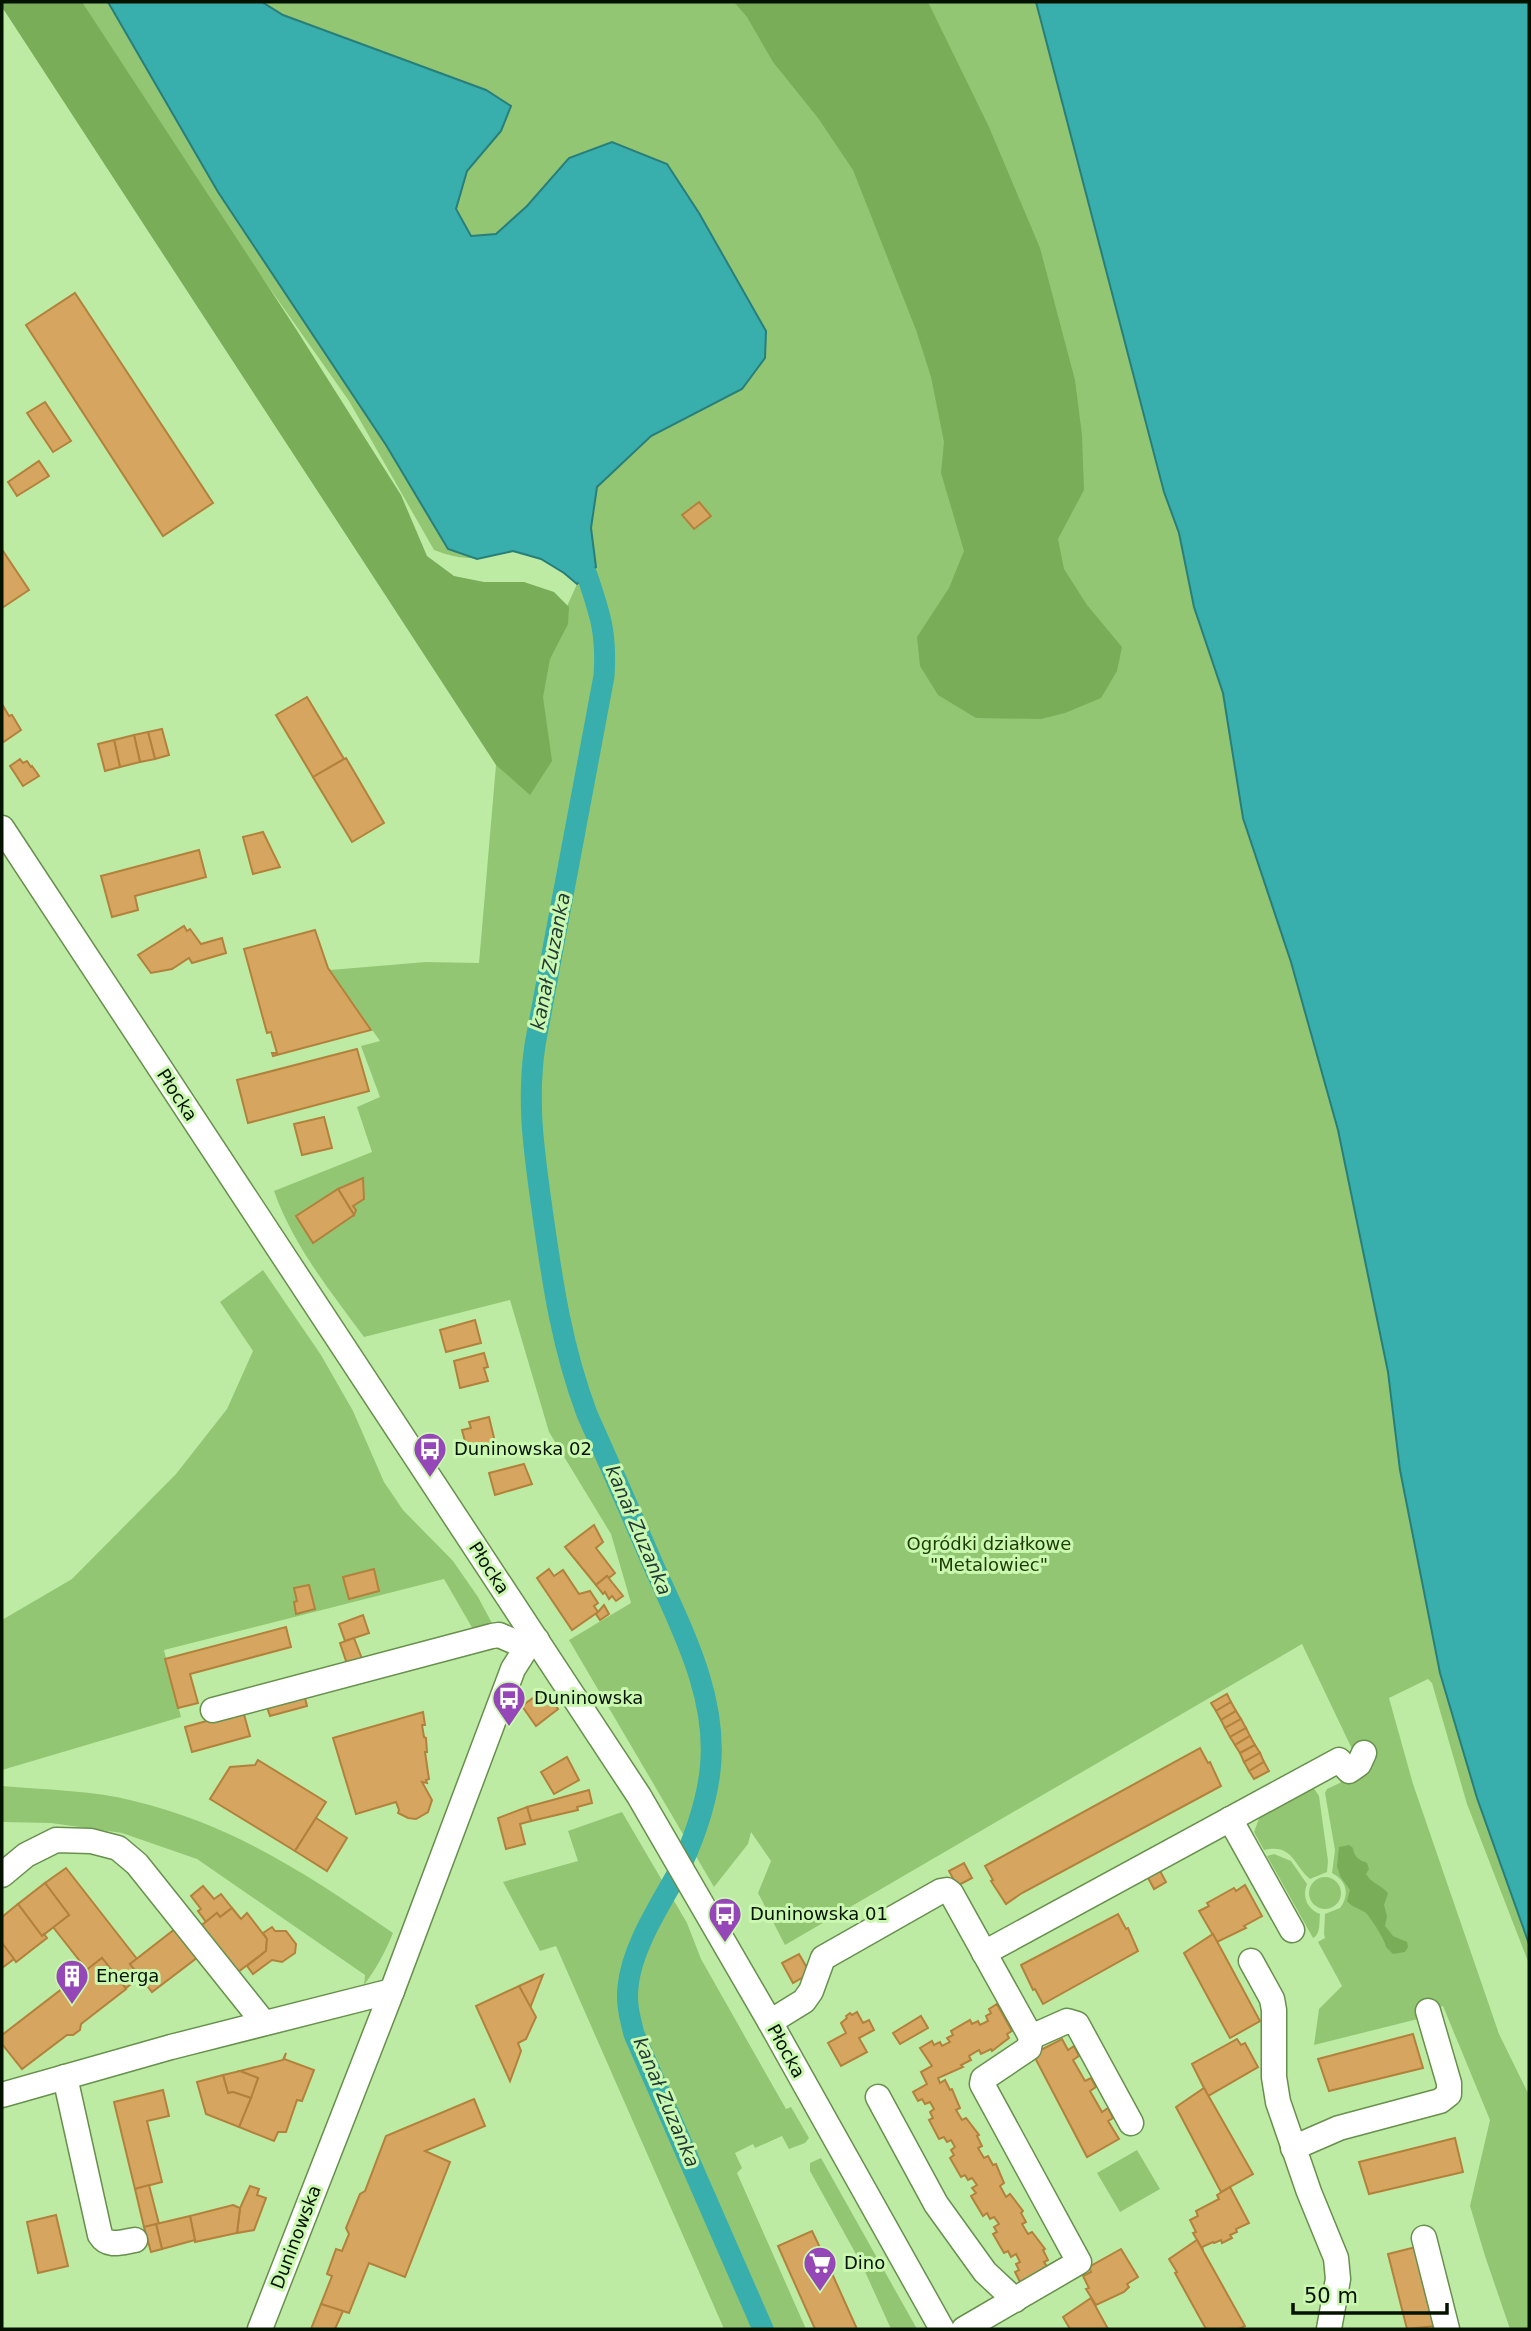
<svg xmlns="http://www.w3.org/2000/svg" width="1531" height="2331" font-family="'DejaVu Sans',sans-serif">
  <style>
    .green { fill: #93c673 }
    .forest { fill: #79ad58 }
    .water { fill: #38aead; stroke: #287f79; stroke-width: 2 }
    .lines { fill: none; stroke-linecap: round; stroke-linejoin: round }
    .canal { stroke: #38aead; stroke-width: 21 }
    .building { fill: #d6a55f; stroke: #b2823c; stroke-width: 2 }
    .minor-casing { stroke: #67904d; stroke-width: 27 }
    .minor { stroke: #fff; stroke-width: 24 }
    .labels { text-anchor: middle; stroke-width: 6; stroke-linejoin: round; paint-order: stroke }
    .street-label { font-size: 18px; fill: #041200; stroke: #cbf8b0 }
    .poi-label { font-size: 18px; fill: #041200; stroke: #cbf8b0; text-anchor: start }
    .park-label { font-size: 18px; fill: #1c3c00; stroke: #cbf8b0 }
    .water-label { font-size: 19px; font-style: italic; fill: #1e3837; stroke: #cbf8b0 }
  </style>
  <rect width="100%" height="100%" fill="#beeba3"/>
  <!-- green -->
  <g class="green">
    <path d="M68,2H1529V1964L1467,1804L1432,1683L1428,1679L1389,1698L1413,1784L1499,2034L1529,2095V2329H1510L1485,2256L1470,2206L1490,2120L1443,2006L1430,2010L1426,2017L1314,2045L1319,2009L1342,1986L1318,1942L1325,1938L1324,1934L1325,1914L1340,1908C1350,1895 1347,1881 1332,1873L1335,1850L1325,1793L1327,1789L1363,1772L1302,1644L785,1945L758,1893L771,1861L751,1832L748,1844L714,1887L569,1640L631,1603L611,1534L549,1432L510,1300L364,1337C330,1291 293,1245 274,1191L372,1152L357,1107L380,1097L361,1046L380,1041L330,970L426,962L479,963L496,765L577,584C559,569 539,554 514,552C506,551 495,555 487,557C468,560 452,557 434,550L349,401Z"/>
    <path d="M263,1270L321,1355L353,1411L384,1482L403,1510L453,1561L478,1597L493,1625L474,1631L444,1579L164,1650L181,1717L2,1770V1620L72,1579L176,1474L227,1409L253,1351L220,1302Z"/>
    <path d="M2,1786C45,1790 92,1790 134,1801C234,1825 310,1876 393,1933C385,1953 376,1969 364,1985L365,1975L197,1859L122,1833L51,1823L2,1822Z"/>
    <path d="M1313,1787L1319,1796L1328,1861L1327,1872L1310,1879C1294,1866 1293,1843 1264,1850L1254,1832L1260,1816Z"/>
    <path d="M622,1812L687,1923L701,1959L786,2109L791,2107L809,2138L805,2143L789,2149L782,2136L755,2148L753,2144L735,2153L742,2168L737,2173L806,2329H724L556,1946L540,1951L503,1882L578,1861L568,1831Z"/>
    <path d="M1274,1854L1291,1861L1307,1884C1302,1897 1307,1909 1320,1914C1319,1922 1321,1934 1313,1938L1267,1856Z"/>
    <circle cx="1325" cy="1893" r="16"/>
    <path d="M1137,2150L1160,2189L1120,2212L1097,2173Z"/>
    <path d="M821,2158L917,2329H891L862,2265L810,2171V2163Z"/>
  </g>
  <!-- forest -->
  <g class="forest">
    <path d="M2,2H82L296,329L401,495L427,556L454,576L484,582H524L554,592L569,607L568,624L550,659L543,697L552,761L530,795L496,765L2,7Z"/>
    <path d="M734,2H928L989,127L1040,248L1075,380L1082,435L1084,490L1058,539L1064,569L1087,605L1122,647L1117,671L1101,698L1065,713L1041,719L976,718L938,695L920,666L917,637L949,588L964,551L941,473L944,442L931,377L916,330L853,170L818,118L773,62L747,17Z"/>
    <path d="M1349,1845L1353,1848C1354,1857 1359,1860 1367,1863L1369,1869L1366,1874C1371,1883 1381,1885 1388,1893L1384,1905L1387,1916L1385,1926L1393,1936L1407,1942L1408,1947L1405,1952L1393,1954L1386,1947C1386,1941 1370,1917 1366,1913C1359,1908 1353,1908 1347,1901L1350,1890L1340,1876L1337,1866L1339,1847Z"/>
  </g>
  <!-- water -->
  <g class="water">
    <path d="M108,2H262L283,15L486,90L511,106L501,131L467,171L456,209L471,236L496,234L527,206L569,158L612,142L667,164L699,213L766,331L765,358L742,389L651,436L597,487L591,528L596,567L577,584L564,573L541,559L513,551L477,559L448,549L386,445L218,192Z"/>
    <path d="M1036,2H1529V1944L1477,1798L1440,1673L1400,1470L1388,1372L1338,1130L1291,962L1243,818L1223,693L1194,607L1179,533L1164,492Z"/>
  </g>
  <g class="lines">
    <!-- canal -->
    <path class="canal" d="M587,575C600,614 607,633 604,676L535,1045C526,1105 535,1157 543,1216C553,1286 562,1347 587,1414C609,1463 630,1511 651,1560C680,1626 719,1696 710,1771C706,1806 692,1845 676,1876C658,1908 631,1950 628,1987C626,2004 630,2018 634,2034L763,2329"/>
  </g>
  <!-- building -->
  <g class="building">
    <path d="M75,293L213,503L163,536L26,325Z"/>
    <path d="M45,402L71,441L53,452L27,413Z"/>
    <path d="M39,461L49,476L17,496L8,482Z"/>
    <path d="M699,502L711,516L694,529L682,515Z"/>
    <path d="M3,551L29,590L2,608V552Z"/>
    <path d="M307,697L344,759L313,777L276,715Z"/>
    <path d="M2,704L9,716L12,715L21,730L2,743Z"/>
    <path d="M162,729L169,755L155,759L148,732Z"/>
    <path d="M148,732L155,759L140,762L134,735Z"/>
    <path d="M134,735L140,762L120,767L114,740Z"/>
    <path d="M114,740L120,767L105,771L98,744Z"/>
    <path d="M346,758L384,823L352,842L313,777Z"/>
    <path d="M20,759L23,763L27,761L31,767L32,766L39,776L23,786L10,766Z"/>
    <path d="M263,832L280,867L253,874L243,837Z"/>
    <path d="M199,850L206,877L135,896L138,910L112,917L101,876Z"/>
    <path d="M184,926L187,931L190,929L201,944L222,938L226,953L192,963L189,958L172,969L151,973L138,955Z"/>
    <path d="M315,930L328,968L371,1030L273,1056L272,1053H277L271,1032L267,1033L244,949Z"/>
    <path d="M357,1049L369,1091L248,1123L237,1080Z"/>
    <path d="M324,1117L332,1148L302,1155L294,1124Z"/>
    <path d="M363,1178L364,1199L353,1206L356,1210L354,1215L338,1189Z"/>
    <path d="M338,1189L354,1215L313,1243L296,1216Z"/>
    <path d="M475,1320L481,1343L446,1352L440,1330Z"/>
    <path d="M484,1353L488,1367L484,1368L488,1381L460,1388L454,1361Z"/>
    <path d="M489,1417L496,1446L468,1453L462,1430L471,1428L469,1422Z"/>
    <path d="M524,1464L532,1484L495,1495L489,1473Z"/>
    <path d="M594,1525L603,1542L596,1548L615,1573L609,1578L607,1576L596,1585L565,1547Z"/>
    <path d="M374,1569L379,1591L349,1599L343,1577Z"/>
    <path d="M549,1569L554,1576L563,1570L579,1594L590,1591L598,1603L594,1606L598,1612L572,1630L537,1578Z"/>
    <path d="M607,1576L623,1596L616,1601L612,1596L609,1599L605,1592L603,1594L596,1585Z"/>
    <path d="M309,1585L315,1609L296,1614L294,1602L297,1601L294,1588Z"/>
    <path d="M604,1605L609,1614L600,1620L596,1614Z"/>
    <path d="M363,1615L369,1633L345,1641L339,1624Z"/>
    <path d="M286,1627L291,1647L190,1674L198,1703L178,1708L165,1659Z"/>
    <path d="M354,1638L362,1659L347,1664L340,1643Z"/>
    <path d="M544,1690L558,1709L536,1726L522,1706Z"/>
    <path d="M304,1694L307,1706L270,1716L266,1704Z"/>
    <path d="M1227,1694L1231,1702L1216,1711L1211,1703Z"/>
    <path d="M1231,1702L1236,1711L1221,1720L1216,1711Z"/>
    <path d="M243,1711L250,1736L192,1752L185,1727Z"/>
    <path d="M1236,1711L1241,1719L1225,1728L1221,1720Z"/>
    <path d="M423,1712L425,1725H422L424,1737L426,1738L427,1752H425L429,1779L426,1780L427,1783L422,1782L432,1800L428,1812L416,1819L408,1818L398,1813L399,1810L396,1802L356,1814L333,1738Z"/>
    <path d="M1241,1719L1246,1728L1230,1737L1225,1728Z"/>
    <path d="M1246,1728L1250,1736L1235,1745L1230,1737Z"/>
    <path d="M1250,1736L1255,1745L1240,1753L1235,1745Z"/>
    <path d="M1255,1745L1260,1753L1244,1762L1240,1753Z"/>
    <path d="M1200,1748L1208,1763L1210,1762L1221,1786L1022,1893L1006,1904L991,1881L993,1880L985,1866Z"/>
    <path d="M1260,1753L1264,1762L1249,1771L1244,1762Z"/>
    <path d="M567,1757L579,1780L554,1794L541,1772Z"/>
    <path d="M258,1760L326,1802L295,1851L210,1799L230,1767L255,1765Z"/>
    <path d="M1264,1762L1269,1771L1254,1779L1249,1771Z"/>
    <path d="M589,1790L592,1803L577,1807L578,1810L531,1821L527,1807Z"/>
    <path d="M527,1807L531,1821L520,1824L525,1844L506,1849L498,1818Z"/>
    <path d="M316,1818L347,1838L327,1871L295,1851Z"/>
    <path d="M964,1863L972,1878L957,1886L949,1871Z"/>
    <path d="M66,1868L137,1959L130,1964L140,1977L126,1988L102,1958L87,1970L53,1927L69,1915L45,1883Z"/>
    <path d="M1159,1869L1166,1882L1154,1889L1147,1876Z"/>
    <path d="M45,1883L69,1915L42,1936L18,1904Z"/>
    <path d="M1245,1885L1262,1916L1244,1926L1246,1928L1217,1942L1199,1911L1209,1906L1207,1903L1234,1888L1236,1891Z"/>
    <path d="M203,1886L214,1899L221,1894L232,1908L220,1917L217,1913L206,1922L198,1911L201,1909L191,1896Z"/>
    <path d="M18,1904L42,1936L44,1934L47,1938L16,1962L2,1943V1917Z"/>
    <path d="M232,1908L241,1919L247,1913L267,1939L266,1951L234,1975L198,1928L217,1913L220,1917Z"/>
    <path d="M1118,1914L1126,1929L1128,1928L1138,1951L1043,2004L1035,1989L1033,1990L1021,1965Z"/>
    <path d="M272,1927L275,1931H286L296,1944L295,1953L282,1962L272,1960L253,1974L247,1966L266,1951L267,1939L263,1933Z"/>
    <path d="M175,1929L198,1957L152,1992L130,1964Z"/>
    <path d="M1213,1934L1260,2021L1230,2038L1184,1953Z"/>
    <path d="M2,1943L14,1959L2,1968Z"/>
    <path d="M799,1954L810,1973L793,1983L782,1963Z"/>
    <path d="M102,1958L126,1989L81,2024L80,2030L73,2035H67L22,2069L2,2044V2035Z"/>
    <path d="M543,1975L530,2008L519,1986Z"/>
    <path d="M519,1986L536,2017L526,2039L518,2043L521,2051L510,2081L476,2006Z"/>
    <path d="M997,2004L1012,2031L1007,2034L1009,2038L992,2051L991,2049L981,2054L979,2050L969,2056L971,2060L961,2065L963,2067L938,2078L940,2083L945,2080L950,2090L952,2089L960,2108L956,2110L962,2120L966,2118L979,2135L977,2136L982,2146L978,2148L984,2158L988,2156L993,2165L996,2164L1004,2183L1000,2186L1006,2197L1010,2194L1023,2211L1021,2213L1026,2222L1022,2224L1028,2234L1032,2232L1045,2249L1043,2250L1048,2260L1044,2262L1048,2268L1021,2284L1015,2272L1019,2270L1016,2264L1020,2262L1016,2254L1011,2257L1008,2251L1004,2253L993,2234L997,2232L994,2227L999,2224L994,2217L990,2219L987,2213L983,2216L971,2196L976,2193L972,2188L977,2185L972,2178L968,2180L965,2175L961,2177L950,2158L954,2155L951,2150L955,2147L951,2140L947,2142L944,2137L939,2139L929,2120L933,2118L930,2112L934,2109L930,2102L925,2104L922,2099L918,2101L913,2092L927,2084L921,2072L932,2066L920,2048L932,2041L934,2045L940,2042L942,2046L950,2042L947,2038L953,2035L951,2031L970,2020L972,2024L978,2021L980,2025L988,2021L986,2016L991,2013L989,2009Z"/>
    <path d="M857,2012L863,2023L869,2020L874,2030L859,2038L867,2052L841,2066L828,2043L846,2033L841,2023L847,2018L846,2016L850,2013L852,2015Z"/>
    <path d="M921,2016L928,2028L900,2044L893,2033Z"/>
    <path d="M1413,2034L1423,2068L1329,2091L1318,2059Z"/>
    <path d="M1062,2039L1068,2050L1074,2046L1079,2056L1073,2060L1085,2081L1091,2078L1096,2087L1090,2091L1102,2112L1108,2108L1113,2118L1108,2121L1119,2139L1087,2157L1033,2054Z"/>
    <path d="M1237,2039L1241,2045L1245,2043L1258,2067L1208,2096L1192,2064Z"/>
    <path d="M286,2053L284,2059L314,2070L302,2101L297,2100L286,2132H278L274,2141L239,2127L258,2078L240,2071L283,2060Z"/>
    <path d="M240,2071L258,2078L251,2098L233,2092L228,2093L223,2075Z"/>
    <path d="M223,2075L228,2093L233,2092L251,2098L239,2127L206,2114L197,2082Z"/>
    <path d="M1204,2088L1253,2174L1221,2192L1176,2107Z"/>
    <path d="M163,2090L169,2116L147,2121L162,2182L135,2189L114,2102Z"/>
    <path d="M474,2099L485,2126L425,2151L450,2162L405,2277L369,2263L349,2313L321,2304L332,2276L327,2274L336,2249L342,2251L349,2234L346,2228L360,2194L365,2191L386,2136Z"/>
    <path d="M1455,2138L1463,2172L1369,2194L1359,2162Z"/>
    <path d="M149,2185L159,2224L144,2227L135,2189Z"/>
    <path d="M250,2186L259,2189L257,2195L266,2198L254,2230L237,2233L240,2208Z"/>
    <path d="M1230,2187L1249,2223L1236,2229L1237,2232L1230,2235L1232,2238L1222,2243L1221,2240L1214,2243L1213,2242L1202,2247L1203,2250L1193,2233L1196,2232L1190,2220L1198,2216L1196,2211L1219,2199L1217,2195Z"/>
    <path d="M233,2205L240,2208L237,2233L195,2242L190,2216Z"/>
    <path d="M56,2215L68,2266L38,2273L27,2222Z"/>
    <path d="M190,2216L195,2240L162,2249L156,2224Z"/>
    <path d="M156,2224L162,2249L151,2252L144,2227Z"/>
    <path d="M812,2231L825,2258L857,2329H815L778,2246Z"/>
    <path d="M1197,2240L1245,2326L1239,2329H1206L1175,2273L1177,2272L1169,2259Z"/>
    <path d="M1416,2247L1436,2326L1407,2329L1388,2254Z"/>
    <path d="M1121,2249L1138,2277L1127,2284L1129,2287L1124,2292L1096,2305L1086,2289L1089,2288L1083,2276L1091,2272L1089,2267Z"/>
    <path d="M1091,2298L1108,2329H1070L1063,2317Z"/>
    <path d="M321,2304L343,2311L335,2329H311Z"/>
  </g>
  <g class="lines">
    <defs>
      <g id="minor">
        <path d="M2,828L639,1796L770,2022L942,2329"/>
        <path d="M213,1710L492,1636L499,1635L527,1647"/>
        <path d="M1230,1819L1292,1930"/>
        <path d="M2,1875L26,1855L56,1840L91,1841L118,1848L137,1864L264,2023"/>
        <path d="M984,1953L1339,1760L1349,1771L1359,1764L1364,1753"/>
        <path d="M1251,1961L1272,1999L1274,2010V2077L1278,2102L1309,2192L1336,2258L1338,2279L1329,2329"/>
        <path d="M770,2022L804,2001L811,1991L823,1958L941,1891L947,1890L951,1893L1031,2037L1029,2048L983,2079L982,2084L1079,2262L964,2329"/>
        <path d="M1031,2037L1067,2021L1077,2024L1131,2123"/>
        <path d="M65,2077L100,2235C108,2248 122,2242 135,2240"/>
        <path d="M2,2095L171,2047L392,1991"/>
        <path d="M878,2097L936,2204L985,2272L1015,2300"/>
        <path d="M1293,2148L1339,2128L1440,2101L1449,2094V2083L1428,2011"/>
        <path d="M1424,2238L1447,2329"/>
        <path d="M260,2329L392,1991L513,1669L527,1647L537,1640"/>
      </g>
    </defs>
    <!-- minor casing -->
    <use href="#minor" class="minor-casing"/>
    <!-- minor -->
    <use href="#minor" class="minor"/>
  </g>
  <!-- icons -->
  <defs>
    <symbol id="bus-pin" viewBox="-11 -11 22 30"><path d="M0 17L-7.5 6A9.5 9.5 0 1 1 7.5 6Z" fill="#9546b7" stroke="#cbf8b0"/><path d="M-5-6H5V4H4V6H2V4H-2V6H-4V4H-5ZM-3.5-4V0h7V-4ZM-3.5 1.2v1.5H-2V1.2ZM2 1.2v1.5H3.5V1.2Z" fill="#fff"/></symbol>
    <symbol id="building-pin" viewBox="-11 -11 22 30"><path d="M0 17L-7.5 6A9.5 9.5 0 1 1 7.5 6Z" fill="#9546b7" stroke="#cbf8b0"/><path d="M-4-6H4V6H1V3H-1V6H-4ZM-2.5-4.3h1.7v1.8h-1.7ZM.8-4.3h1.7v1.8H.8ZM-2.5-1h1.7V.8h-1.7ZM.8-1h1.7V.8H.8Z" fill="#fff"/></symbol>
    <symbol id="supermarket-pin" viewBox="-11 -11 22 30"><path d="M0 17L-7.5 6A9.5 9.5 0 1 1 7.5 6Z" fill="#9546b7" stroke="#cbf8b0"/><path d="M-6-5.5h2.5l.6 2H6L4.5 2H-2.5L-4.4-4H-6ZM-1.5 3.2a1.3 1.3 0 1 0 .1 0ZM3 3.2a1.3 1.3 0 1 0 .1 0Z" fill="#fff"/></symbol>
  </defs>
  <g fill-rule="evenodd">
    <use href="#bus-pin" x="411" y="1430" width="38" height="52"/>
    <use href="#bus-pin" x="490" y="1679" width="38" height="52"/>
    <use href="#bus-pin" x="706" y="1895" width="38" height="52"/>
    <use href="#building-pin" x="53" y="1957" width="38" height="52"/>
    <use href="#supermarket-pin" x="801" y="2244" width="38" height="52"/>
  </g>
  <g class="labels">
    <!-- street labels -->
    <g class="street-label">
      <text transform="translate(177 1095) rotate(57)" y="6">Płocka</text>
      <text transform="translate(489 1568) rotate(57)" y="6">Płocka</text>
      <text transform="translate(786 2051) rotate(61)" y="6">Płocka</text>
      <text transform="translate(296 2237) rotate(-69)" y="6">Duninowska</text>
    </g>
    <!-- poi labels -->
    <g class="poi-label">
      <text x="454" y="1455">Duninowska 02</text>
      <text x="534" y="1704">Duninowska</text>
      <text x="750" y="1920">Duninowska 01</text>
      <text x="96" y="1982">Energa</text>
      <text x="844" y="2269">Dino</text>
    </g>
    <!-- park labels -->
    <g class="park-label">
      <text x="989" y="1550">Ogródki działkowe<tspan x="989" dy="21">"Metalowiec"</tspan></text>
    </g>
    <!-- water labels -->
    <g class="water-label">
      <text transform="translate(550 961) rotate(-79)" y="7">kanał Zuzanka</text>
      <text transform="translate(639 1530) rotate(67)" y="7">kanał Zuzanka</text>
      <text transform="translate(667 2102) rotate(67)" y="7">kanał Zuzanka</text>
    </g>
  </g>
  <!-- border -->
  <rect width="1531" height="2331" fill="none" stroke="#041200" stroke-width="7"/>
  <!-- scale -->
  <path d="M1293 2303v10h154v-10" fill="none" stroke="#041200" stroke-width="3.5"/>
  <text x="1304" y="2303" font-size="21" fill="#041200" stroke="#cbf8b0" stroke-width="5" paint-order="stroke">50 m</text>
</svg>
